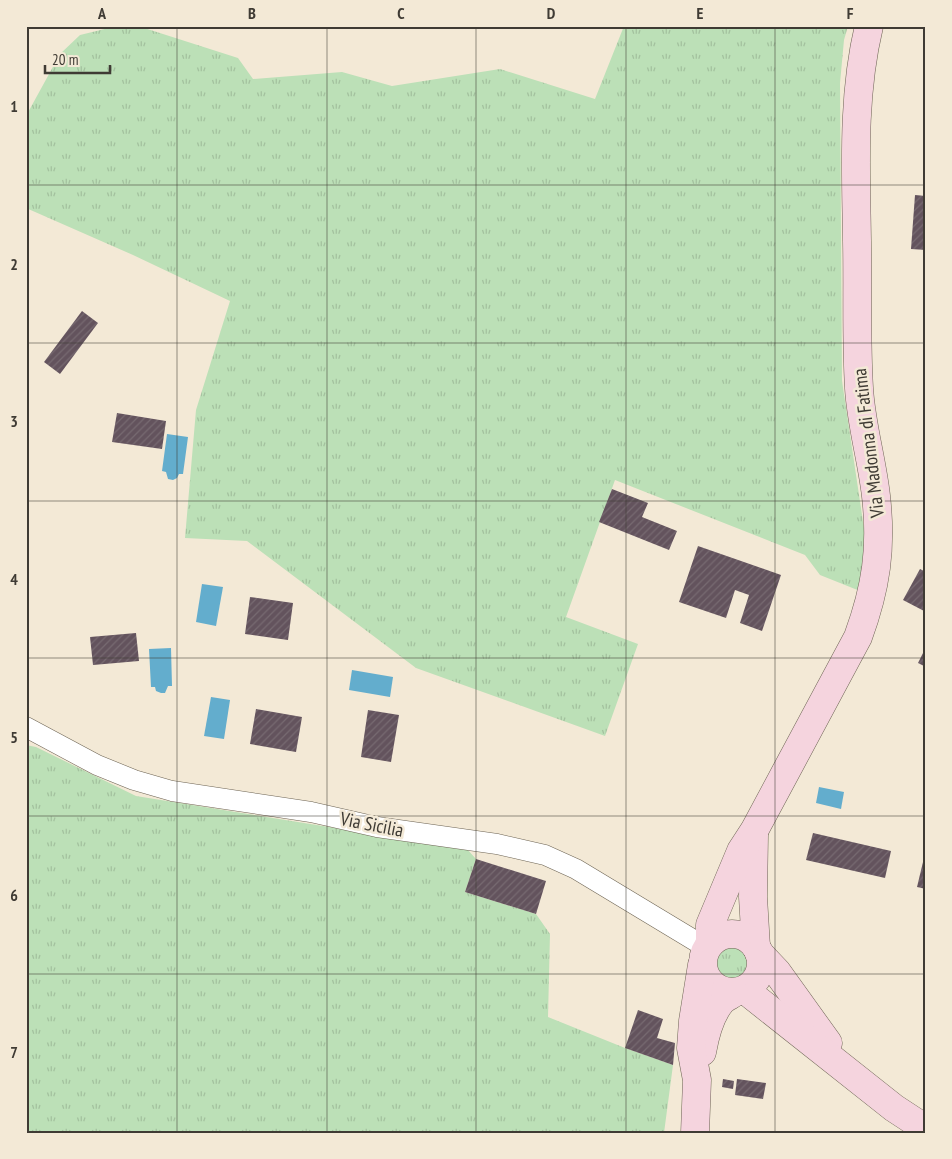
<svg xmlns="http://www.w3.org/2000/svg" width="952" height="1159" font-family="'PT Sans Narrow',sans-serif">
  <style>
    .grass { fill: url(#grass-tufts) }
    .water { fill: #63adcd }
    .building { fill: url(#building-hatch) }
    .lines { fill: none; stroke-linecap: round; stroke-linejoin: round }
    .minor-casing { stroke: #6d6454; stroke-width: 21 }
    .secondary-casing { stroke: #6d6454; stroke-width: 29 }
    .minor { stroke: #fff; stroke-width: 20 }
    .secondary { stroke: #f5d4de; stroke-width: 28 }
    .grid { fill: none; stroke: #3f3b34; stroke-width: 1; stroke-opacity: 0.55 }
    .labels { text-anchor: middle; stroke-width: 5; stroke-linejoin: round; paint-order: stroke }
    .street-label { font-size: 19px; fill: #3f3b34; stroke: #f3e9d6 }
    .neatline { fill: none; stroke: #3f3b34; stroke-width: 2 }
    .grid-label { font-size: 16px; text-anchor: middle; font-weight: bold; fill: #3f3b34 }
  </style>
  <defs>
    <pattern id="grass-tufts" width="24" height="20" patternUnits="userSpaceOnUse" patternTransform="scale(1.25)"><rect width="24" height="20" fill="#bce0b7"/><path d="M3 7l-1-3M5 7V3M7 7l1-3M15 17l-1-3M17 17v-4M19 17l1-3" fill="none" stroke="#a3c19e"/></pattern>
    <pattern id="building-hatch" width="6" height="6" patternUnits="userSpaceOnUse" patternTransform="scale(1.25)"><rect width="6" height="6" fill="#63535d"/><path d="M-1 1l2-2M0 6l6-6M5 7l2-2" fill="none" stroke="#776a71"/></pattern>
  </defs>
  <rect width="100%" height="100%" fill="#f3e9d6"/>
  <!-- grass -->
  <g class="grass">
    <path d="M117,26H138L238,58L253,79L342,72L392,86L500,69L595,99L624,26H848L844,40L840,83L842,381L865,535V572L860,591L820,575L805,555L615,480L566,617L638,644L605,736L416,668L247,541L185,538L196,410L230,301L133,255L26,208V116L60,54L80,35Z"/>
    <path d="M26,745L36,747L136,796L467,849L476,859L465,892L536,914L550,934L548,1017L625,1048L673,1065L664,1133H26Z"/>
    <circle cx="730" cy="965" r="19"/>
  </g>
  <!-- water -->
  <g class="water">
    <path d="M167,434L188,437L183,474H179L177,478L173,480L168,479L166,472L162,471Z"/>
    <path d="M202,584L223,587L216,626L196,622Z"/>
    <path d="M171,648L172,686H168L165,693H161L156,691L155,687H151L149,649Z"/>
    <path d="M352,670L393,677L390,697L349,690Z"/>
    <path d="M211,697L230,700L224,739L204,736Z"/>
    <path d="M819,787L844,792L841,809L816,803Z"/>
  </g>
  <!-- building -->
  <g class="building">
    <path d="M915,195L926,196V250L911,249Z"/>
    <path d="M82,311L98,323L60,374L44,362Z"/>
    <path d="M117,413L166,421L162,449L112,442Z"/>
    <path d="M612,489L648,503L642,517L677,531L669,550L599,522Z"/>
    <path d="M698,546L781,575L762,631L740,623L749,595L735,590L726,618L679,602Z"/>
    <path d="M920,569L926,572V612L903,600Z"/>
    <path d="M250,597L293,603L288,640L245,634Z"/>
    <path d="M136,633L139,661L93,665L90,637Z"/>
    <path d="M926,647V667L918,663Z"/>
    <path d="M256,709L302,717L296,752L250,744Z"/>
    <path d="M368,710L399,715L391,762L361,757Z"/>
    <path d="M813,833L891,851L885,878L806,860Z"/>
    <path d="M476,859L546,881L536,914L465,892Z"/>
    <path d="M923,862L926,863V889L917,887Z"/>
    <path d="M638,1010L663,1019L657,1038L675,1043L673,1065L625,1048Z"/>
    <path d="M723,1079L734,1081L733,1089L722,1087Z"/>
    <path d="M737,1079L766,1083L763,1099L735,1095Z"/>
  </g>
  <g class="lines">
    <defs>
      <path id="minor" d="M26,727L97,765L134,780L172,791L311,812L377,827L497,844L545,855L576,869L707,948"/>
      <g id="secondary">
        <path d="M754,835L753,897L756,947"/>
        <circle cx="732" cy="963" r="29"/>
        <path d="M710,943V925L741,851L754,831L858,637C876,588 882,548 876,496C872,460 861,424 859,388C856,339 858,290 857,241C856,169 852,97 869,26"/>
        <path d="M759,953L777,972L828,1043"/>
        <path d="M745,990L894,1108L926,1129"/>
        <path d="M702,1052C705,1035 710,1015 721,1002C724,998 730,996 734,993"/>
        <path d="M695,1133L697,1080L691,1048L693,1021L702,965"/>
      </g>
    </defs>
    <!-- minor casing -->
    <use href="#minor" class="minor-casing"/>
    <!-- secondary casing -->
    <use href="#secondary" class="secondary-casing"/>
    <!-- minor -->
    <use href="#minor" class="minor"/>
    <!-- secondary -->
    <use href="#secondary" class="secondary"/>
  </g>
  <!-- grid -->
  <path class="grid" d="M177,26V1133M327,26V1133M476,26V1133M626,26V1133M775,26V1133M26,185H926M26,343H926M26,501H926M26,658H926M26,816H926M26,974H926"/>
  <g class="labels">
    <!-- street labels -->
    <g class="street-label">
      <text transform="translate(868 443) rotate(-97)" y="7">Via Madonna di Fatima</text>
      <text transform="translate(372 824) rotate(11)" y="7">Via Sicilia</text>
    </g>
  </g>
  <!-- border -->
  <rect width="952" height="1159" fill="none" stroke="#f3e9d6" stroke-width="55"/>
  <!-- scale -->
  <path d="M45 65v8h65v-8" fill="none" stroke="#3f3b34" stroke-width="2.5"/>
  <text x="52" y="65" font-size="15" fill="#3f3b34" stroke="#f3e9d6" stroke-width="4" paint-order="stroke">20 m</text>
  <rect x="28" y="28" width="896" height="1104" class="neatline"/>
  <g class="grid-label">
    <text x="102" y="19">A</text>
    <text x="252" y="19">B</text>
    <text x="401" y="19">C</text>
    <text x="551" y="19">D</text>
    <text x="700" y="19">E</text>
    <text x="850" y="19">F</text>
    <text x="14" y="112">1</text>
    <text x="14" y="270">2</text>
    <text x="14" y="427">3</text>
    <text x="14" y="585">4</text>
    <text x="14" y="743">5</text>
    <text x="14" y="901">6</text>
    <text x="14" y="1058">7</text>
  </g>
</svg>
